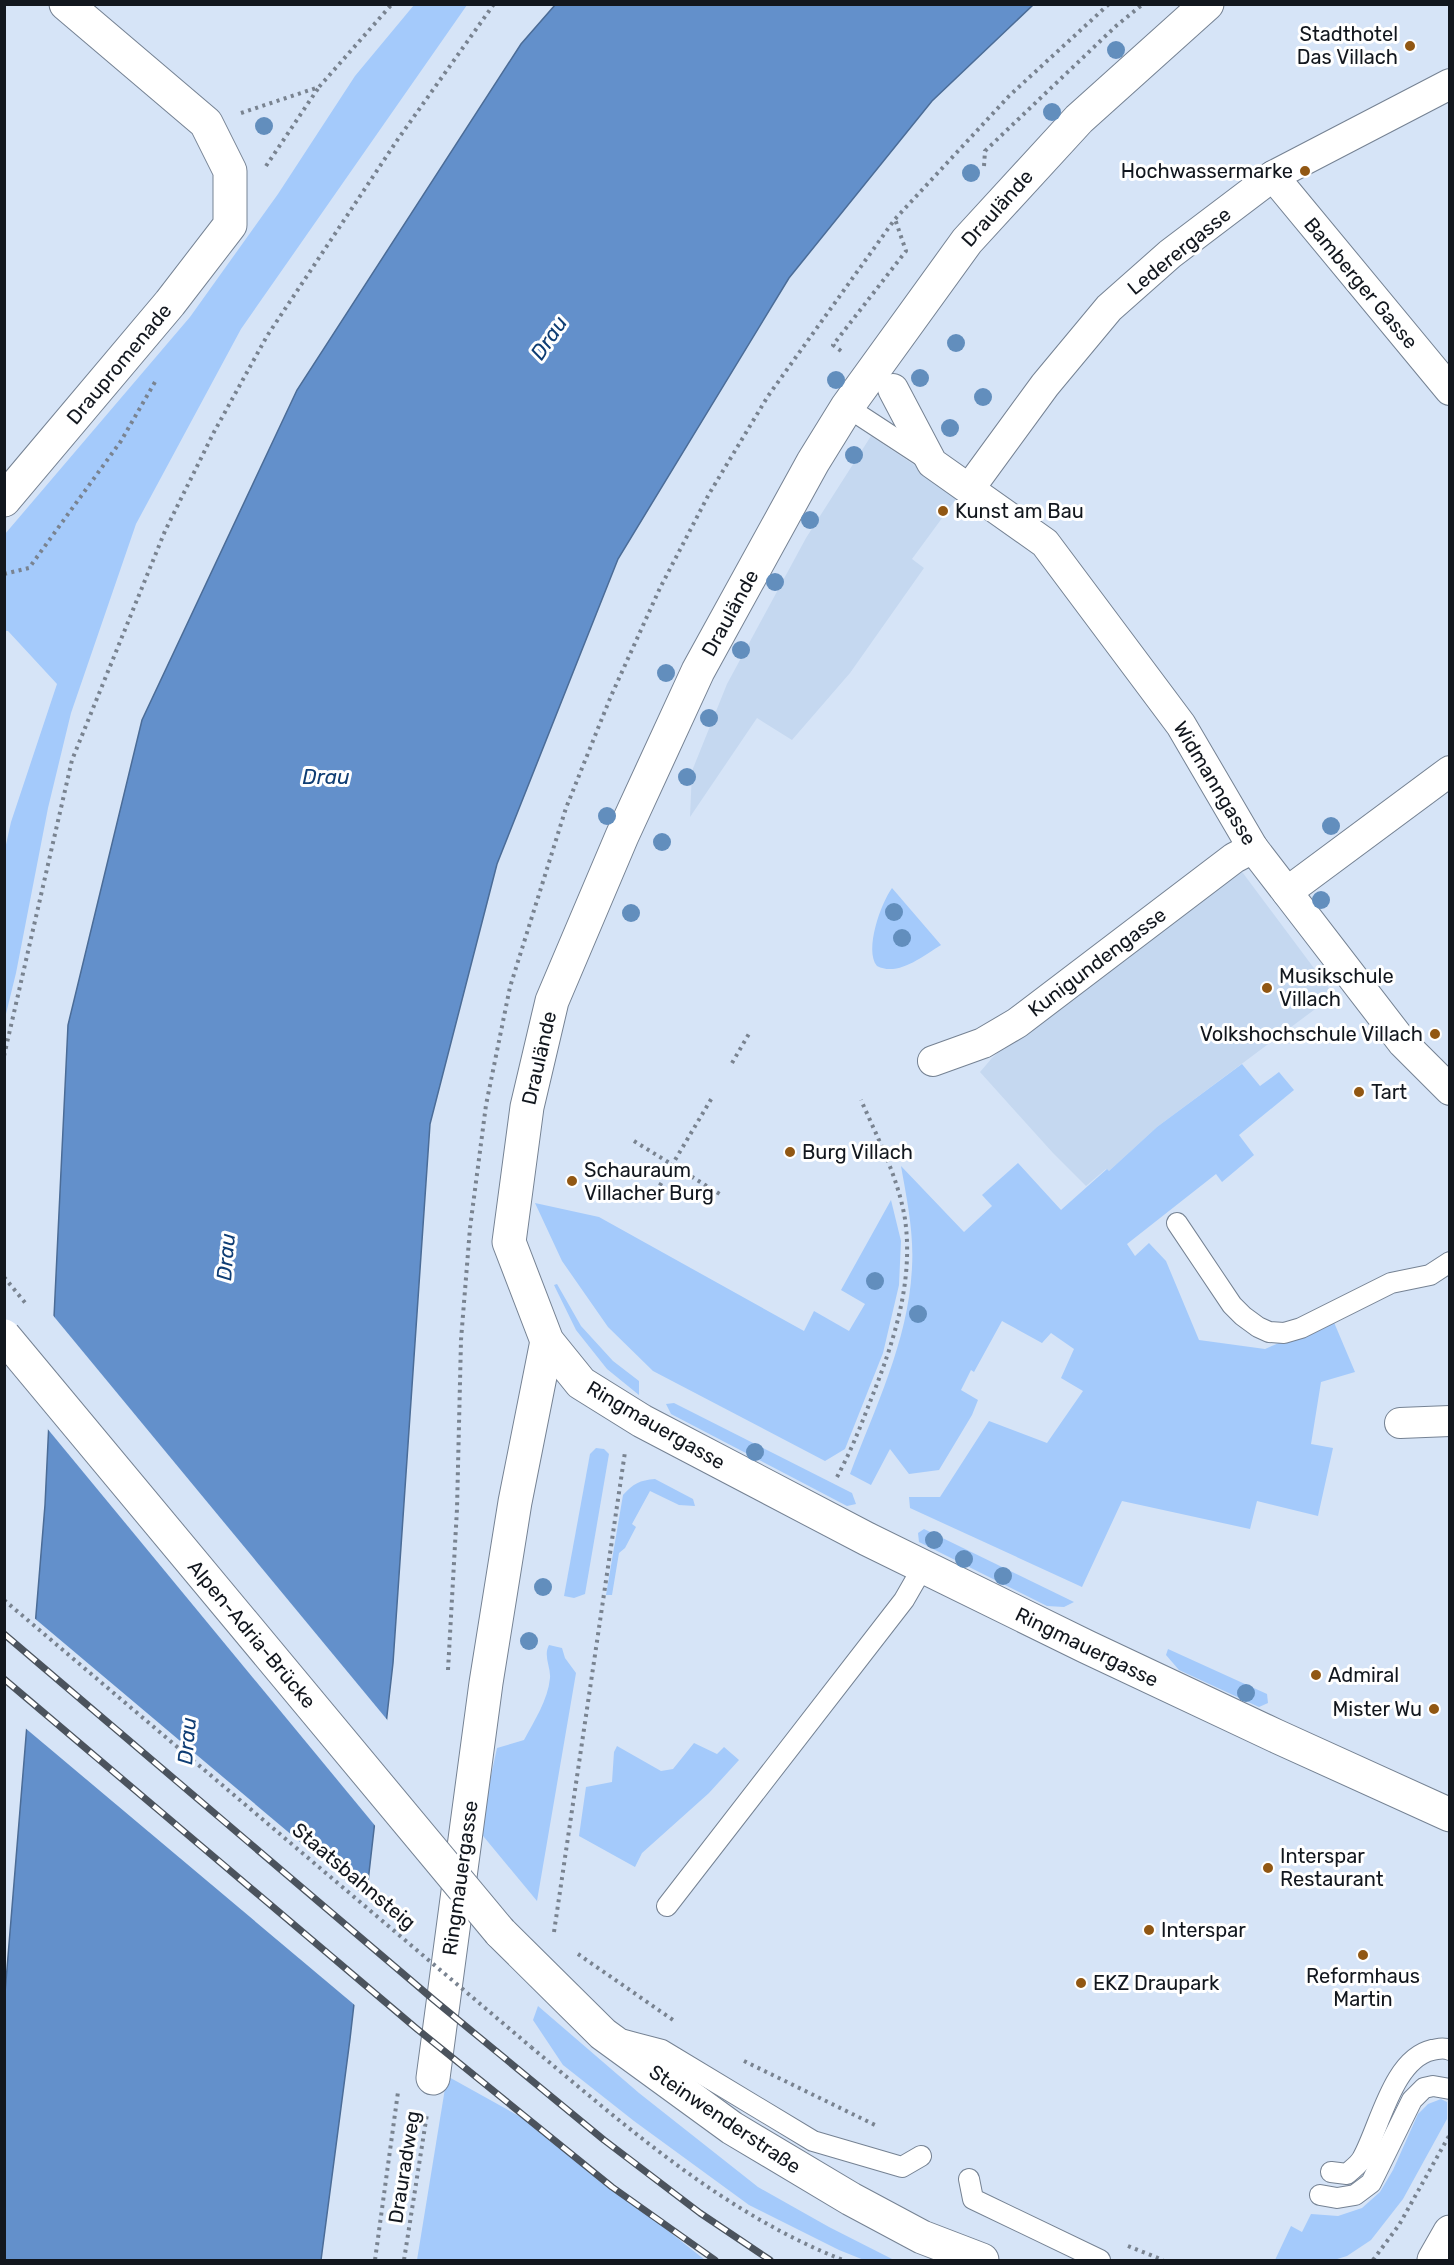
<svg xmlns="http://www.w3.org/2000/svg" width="1454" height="2265" font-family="Rubik,sans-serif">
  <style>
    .built { fill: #c5d8f0 }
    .green { fill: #a4cafb }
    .water { fill: #6390cb; stroke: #4b6c97; stroke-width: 1.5 }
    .pier { fill: #d6e4f7 }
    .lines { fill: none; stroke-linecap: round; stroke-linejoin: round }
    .service-casing { stroke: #758293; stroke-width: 22 }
    .pedestrian-casing { stroke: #758293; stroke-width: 32 }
    .minor-casing { stroke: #758293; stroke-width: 35 }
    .secondary-casing { stroke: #758293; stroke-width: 35 }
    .path { stroke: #798390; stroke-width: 4; stroke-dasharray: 3 4.5; stroke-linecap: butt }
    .service { stroke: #fff; stroke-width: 20 }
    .pedestrian { stroke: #fff; stroke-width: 30 }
    .minor { stroke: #fff; stroke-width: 33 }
    .secondary { stroke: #fff; stroke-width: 33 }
    .rail-casing { stroke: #4b535d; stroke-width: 7 }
    .rail { stroke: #fff; stroke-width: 4.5; stroke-dasharray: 14; stroke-linecap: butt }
    .secondary-bridge-casing { stroke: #758293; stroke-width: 35; stroke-linecap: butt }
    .path-bridge { stroke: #798390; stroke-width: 4; stroke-dasharray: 3 4.5; stroke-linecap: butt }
    .secondary-bridge { stroke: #fff; stroke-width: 33 }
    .tree { fill: #628ebd }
    .poi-dot { fill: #915713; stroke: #fff; stroke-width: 2 }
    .labels { text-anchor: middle; stroke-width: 6; stroke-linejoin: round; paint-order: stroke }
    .poi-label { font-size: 20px; fill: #12171e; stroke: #fff; text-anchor: start }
    .street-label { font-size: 20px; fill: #12171e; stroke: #fff }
    .water-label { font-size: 21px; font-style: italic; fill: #0e3d74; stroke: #fff }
  </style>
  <rect width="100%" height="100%" fill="#d6e4f7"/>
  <!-- built -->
  <g class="built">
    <path d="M871,436L959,495L912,559L924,568L850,673L792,740L757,718L690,817L692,771L727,684L806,538Z"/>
    <path d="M1237,865L1334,995L1157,1127L1109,1171L1106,1169L1086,1186L1053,1153L980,1072L992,1058L1065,991Z"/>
  </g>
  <!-- green -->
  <g class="green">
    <path d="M414,5H467L241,329L136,524L71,713L48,808L16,973L5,1018V849L11,822L57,684L8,631H5V534L190,317L278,194L355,76Z"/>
    <path d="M892,888L941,945C923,956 898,977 877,966C864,950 881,903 892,888Z"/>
    <path d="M1242,1064L1260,1086L1279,1072L1294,1090L1239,1135L1254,1155L1222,1182L1216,1174L1127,1244L1135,1256L1149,1243L1166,1261L1199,1340L1265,1349L1333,1320L1355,1372L1321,1382L1311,1444L1333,1448L1318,1516L1257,1501L1250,1529L1122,1501L1082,1587L910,1508L909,1497H940L989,1421L1047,1443L1083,1391L1061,1378L1074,1349L1051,1333L1042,1343L1002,1321L974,1372L971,1370L961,1390L978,1400L972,1415L939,1470L909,1474L890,1449L871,1485L850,1474C875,1408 909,1339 912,1267C914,1233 907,1200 901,1166L964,1232L992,1206L982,1195L1018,1163L1061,1210L1107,1169L1109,1171L1157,1127Z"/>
    <path d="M891,1200L901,1241L899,1285L883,1353L845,1449L825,1461L653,1371L608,1327L562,1261L535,1203L599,1217L804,1331L814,1311L849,1331L865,1304L841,1290Z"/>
    <path d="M557,1284L581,1326L613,1361L639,1381V1395L607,1369L576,1330L554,1285Z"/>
    <path d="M674,1403L852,1493L856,1504L847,1506L671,1414L666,1404Z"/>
    <path d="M596,1448L604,1449L609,1454L585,1594L574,1598L564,1596L590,1454Z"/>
    <path d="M655,1479L693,1499L695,1506L679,1505L650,1491L632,1524L636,1527L625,1548L619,1553L612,1595H606L623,1495C633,1484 640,1480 655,1479Z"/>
    <path d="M924,1529L1074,1602L1064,1607L1047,1606L919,1542L918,1533Z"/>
    <path d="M549,1645L562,1648L565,1658L576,1673L537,1901L479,1831L497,1748L524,1740C534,1721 548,1700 550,1678C551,1667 543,1656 549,1645Z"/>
    <path d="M1168,1649L1267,1694L1268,1703L1259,1707L1179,1670L1166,1655Z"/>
    <path d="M694,1743L717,1754L724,1747L739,1760L709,1793L642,1853L635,1867L579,1836L586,1787L612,1782L614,1752L617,1746L661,1771L673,1769Z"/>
    <path d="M538,2006L639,2093L758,2187L829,2227L894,2260H864L839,2250L749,2205L634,2121L563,2065L533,2020Z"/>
    <path d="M447,2076L535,2125L705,2260H417Z"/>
    <path d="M1441,2099L1447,2102V2119L1403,2199L1371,2240L1347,2256L1334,2260H1275L1291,2226L1302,2232L1311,2214L1338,2216L1362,2208L1380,2192L1393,2170L1418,2114L1428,2104Z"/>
  </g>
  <!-- water -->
  <path class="water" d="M555,5H1033L932,101L789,278L618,559L497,864L430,1124L393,1663L350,2039L321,2260H5V1993L45,1505L68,1025L142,720L297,390L521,44Z"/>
  <!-- pier -->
  <g class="pier">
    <path d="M51,1313L389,1722L377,1828L46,1427Z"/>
    <path d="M33,1617L369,1900L357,2007L24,1727Z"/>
  </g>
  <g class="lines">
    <defs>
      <g id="service">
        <path d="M847,407L925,458"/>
        <path d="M1177,1223L1232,1305L1243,1316L1258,1327L1269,1332L1284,1333L1301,1328L1391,1283L1430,1275L1450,1262"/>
        <path d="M667,1906L904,1600L923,1567"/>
        <path d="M624,2040L662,2050L813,2141L902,2167L921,2156"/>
        <path d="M1331,2172L1347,2174C1352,2169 1360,2164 1363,2157C1380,2126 1393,2059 1432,2050C1439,2049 1443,2047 1450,2050"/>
        <path d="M969,2179L973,2199L1100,2260"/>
        <path d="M1320,2195L1337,2198L1355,2195L1371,2183L1412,2100L1424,2088L1433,2086L1450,2089"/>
      </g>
      <g id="pedestrian">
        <path d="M1273,176L1450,390"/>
        <path d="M893,389L932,463L1045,543L1181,725L1253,848L1403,1043L1450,1090"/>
        <path d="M969,489L1045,385L1109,308L1170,254L1273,176L1450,84"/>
        <path d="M1287,892L1450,771"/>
        <path d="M933,1061L983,1043L1017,1023L1234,858L1253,848"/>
        <path d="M1400,1423L1450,1421"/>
      </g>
      <g id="minor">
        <path d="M1207,4L1079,119L967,241L847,407L813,462L698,671L622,836L552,1001L527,1107L509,1242L547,1341L581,1383L642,1421L867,1539L1087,1647L1276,1736L1450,1815"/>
        <path d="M4,500L170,303L230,225V171L206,123L66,4"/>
        <path d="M433,2078L486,1683L515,1502L547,1341"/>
        <path d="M1434,2260L1450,2232"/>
      </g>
      <path id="secondary" d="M500,1932L603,2034L732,2128L851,2199L922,2237L982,2260"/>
    </defs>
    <!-- service casing -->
    <use href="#service" class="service-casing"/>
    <!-- pedestrian casing -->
    <use href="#pedestrian" class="pedestrian-casing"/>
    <!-- minor casing -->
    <use href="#minor" class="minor-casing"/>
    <!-- secondary casing -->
    <use href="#secondary" class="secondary-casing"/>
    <!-- path -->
    <g class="path">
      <path d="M241,113L319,87L392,4"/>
      <path d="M266,166L319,87"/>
      <path d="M984,166L985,151L1116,26L1143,4"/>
      <path d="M841,351L833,345L906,251L895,219"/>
      <path d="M4,574L29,568L121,441L155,382"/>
      <path d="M4,1056L72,760L165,531L214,432L267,336L398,139L494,4"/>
      <path d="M732,1063L750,1032"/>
      <path d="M634,1141L723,1196"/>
      <path d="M656,1192L713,1096"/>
      <path d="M837,1477C850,1453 860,1428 870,1402C893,1344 914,1283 905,1219C898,1177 878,1139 861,1100"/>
      <path d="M448,1670L457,1509L461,1340L470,1228L486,1105L510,987L566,808L611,696L660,588L709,494L768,396L895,219L1009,96L1109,4"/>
      <path d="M554,1932L625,1452"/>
      <path d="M578,1954L673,2020"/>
      <path d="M531,2047C628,2128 725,2214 843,2260"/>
      <path d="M744,2061L875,2125"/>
      <path d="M1128,2246L1163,2260"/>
      <path d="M375,2260L398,2092"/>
      <path d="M404,2260L427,2114"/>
      <path d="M1373,2260L1399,2225L1450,2134"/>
    </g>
    <!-- service -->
    <use href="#service" class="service"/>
    <!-- pedestrian -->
    <use href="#pedestrian" class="pedestrian"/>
    <!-- minor -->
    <use href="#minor" class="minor"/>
    <!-- secondary -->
    <use href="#secondary" class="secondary"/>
    <defs>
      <g id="rail">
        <path d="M4,1634L434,2000L604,2140L700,2213L770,2260"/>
        <path d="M4,1679L417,2029L612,2187L715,2260"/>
      </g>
    </defs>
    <!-- rail casing -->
    <use href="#rail" class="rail-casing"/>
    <!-- rail -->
    <use href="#rail" class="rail"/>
    <defs>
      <path id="secondary-bridge" d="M4,1336L500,1932"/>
    </defs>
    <!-- secondary-bridge casing -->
    <use href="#secondary-bridge" class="secondary-bridge-casing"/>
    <!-- path-bridge -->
    <g class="path-bridge">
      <path d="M4,1277L27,1305"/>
      <path d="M4,1600L531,2047"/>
    </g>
    <!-- secondary-bridge -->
    <use href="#secondary-bridge" class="secondary-bridge"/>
  </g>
  <!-- trees -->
  <g class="tree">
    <circle cx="1116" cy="50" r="9"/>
    <circle cx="1052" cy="112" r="9"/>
    <circle cx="264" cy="126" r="9"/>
    <circle cx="971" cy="173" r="9"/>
    <circle cx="956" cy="343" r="9"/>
    <circle cx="920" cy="378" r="9"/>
    <circle cx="836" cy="380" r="9"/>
    <circle cx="983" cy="397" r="9"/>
    <circle cx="950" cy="428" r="9"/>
    <circle cx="854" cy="455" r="9"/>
    <circle cx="810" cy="520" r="9"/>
    <circle cx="775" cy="582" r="9"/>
    <circle cx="741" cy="650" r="9"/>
    <circle cx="666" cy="673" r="9"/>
    <circle cx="709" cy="718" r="9"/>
    <circle cx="687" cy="777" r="9"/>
    <circle cx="607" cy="816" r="9"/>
    <circle cx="1331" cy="826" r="9"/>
    <circle cx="662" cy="842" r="9"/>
    <circle cx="1321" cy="900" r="9"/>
    <circle cx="894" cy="912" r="9"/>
    <circle cx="631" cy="913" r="9"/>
    <circle cx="902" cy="938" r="9"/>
    <circle cx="875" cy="1281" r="9"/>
    <circle cx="918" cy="1314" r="9"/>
    <circle cx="755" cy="1452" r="9"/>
    <circle cx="934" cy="1540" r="9"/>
    <circle cx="964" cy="1559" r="9"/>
    <circle cx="1003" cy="1576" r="9"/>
    <circle cx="543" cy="1587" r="9"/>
    <circle cx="529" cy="1641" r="9"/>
    <circle cx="1246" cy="1693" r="9"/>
  </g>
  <!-- markers -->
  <g class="poi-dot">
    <circle cx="1410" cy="46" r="6"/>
    <circle cx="1305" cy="171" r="6"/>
    <circle cx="943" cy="511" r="6"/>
    <circle cx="1267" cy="988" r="6"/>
    <circle cx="1435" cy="1034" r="6"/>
    <circle cx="1359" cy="1092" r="6"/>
    <circle cx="790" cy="1152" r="6"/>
    <circle cx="572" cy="1181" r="6"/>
    <circle cx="1316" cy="1675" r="6"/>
    <circle cx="1434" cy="1709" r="6"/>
    <circle cx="1268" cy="1868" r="6"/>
    <circle cx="1149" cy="1930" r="6"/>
    <circle cx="1363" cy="1955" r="6"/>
    <circle cx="1081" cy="1983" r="6"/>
  </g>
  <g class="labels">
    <!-- poi labels -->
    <g class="poi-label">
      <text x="1398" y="41" text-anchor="end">Stadthotel<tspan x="1398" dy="23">Das Villach</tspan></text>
      <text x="1293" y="178" text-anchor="end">Hochwassermarke</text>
      <text x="955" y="518">Kunst am Bau</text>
      <text x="1279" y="983">Musikschule<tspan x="1279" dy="23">Villach</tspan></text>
      <text x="1423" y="1041" text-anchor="end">Volkshochschule Villach</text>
      <text x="1371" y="1099">Tart</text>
      <text x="802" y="1159">Burg Villach</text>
      <text x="584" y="1177">Schauraum<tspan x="584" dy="23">Villacher Burg</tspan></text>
      <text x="1328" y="1682">Admiral</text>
      <text x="1422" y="1716" text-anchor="end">Mister Wu</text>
      <text x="1280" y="1863">Interspar<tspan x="1280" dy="23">Restaurant</tspan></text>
      <text x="1161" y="1937">Interspar</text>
      <text x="1363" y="1983" text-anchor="middle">Reformhaus<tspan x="1363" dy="23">Martin</tspan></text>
      <text x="1093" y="1990">EKZ Draupark</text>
    </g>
    <!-- street labels -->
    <g class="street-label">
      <text transform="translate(997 208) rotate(-48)" y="7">Draulände</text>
      <text transform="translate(1179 251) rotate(-39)" y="7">Lederergasse</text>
      <text transform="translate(1361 283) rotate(50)" y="7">Bamberger Gasse</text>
      <text transform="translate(119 364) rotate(-50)" y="7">Draupromenade</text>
      <text transform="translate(730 613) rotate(-61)" y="7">Draulände</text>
      <text transform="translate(1215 783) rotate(59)" y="7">Widmanngasse</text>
      <text transform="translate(1097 962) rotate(-37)" y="7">Kunigundengasse</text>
      <text transform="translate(539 1058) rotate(-77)" y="7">Draulände</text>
      <text transform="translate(656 1425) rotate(30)" y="7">Ringmauergasse</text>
      <text transform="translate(252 1634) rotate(50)" y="7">Alpen-Adria-Brücke</text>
      <text transform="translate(1087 1647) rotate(26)" y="7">Ringmauergasse</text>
      <text transform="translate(354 1876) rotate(40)" y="7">Staatsbahnsteig</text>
      <text transform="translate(460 1878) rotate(-82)" y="7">Ringmauergasse</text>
      <text transform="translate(725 2119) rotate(34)" y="7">Steinwenderstraße</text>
      <text transform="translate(404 2167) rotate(-81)" y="7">Drauradweg</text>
    </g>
    <!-- water labels -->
    <g class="water-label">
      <text transform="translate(549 338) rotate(-56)" y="7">Drau</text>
      <text x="326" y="784">Drau</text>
      <text transform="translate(226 1257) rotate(-85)" y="7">Drau</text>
      <text transform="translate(187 1741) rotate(-85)" y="7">Drau</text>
    </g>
  </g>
  <!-- border -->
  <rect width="1454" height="2265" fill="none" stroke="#12171e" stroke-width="12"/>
</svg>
